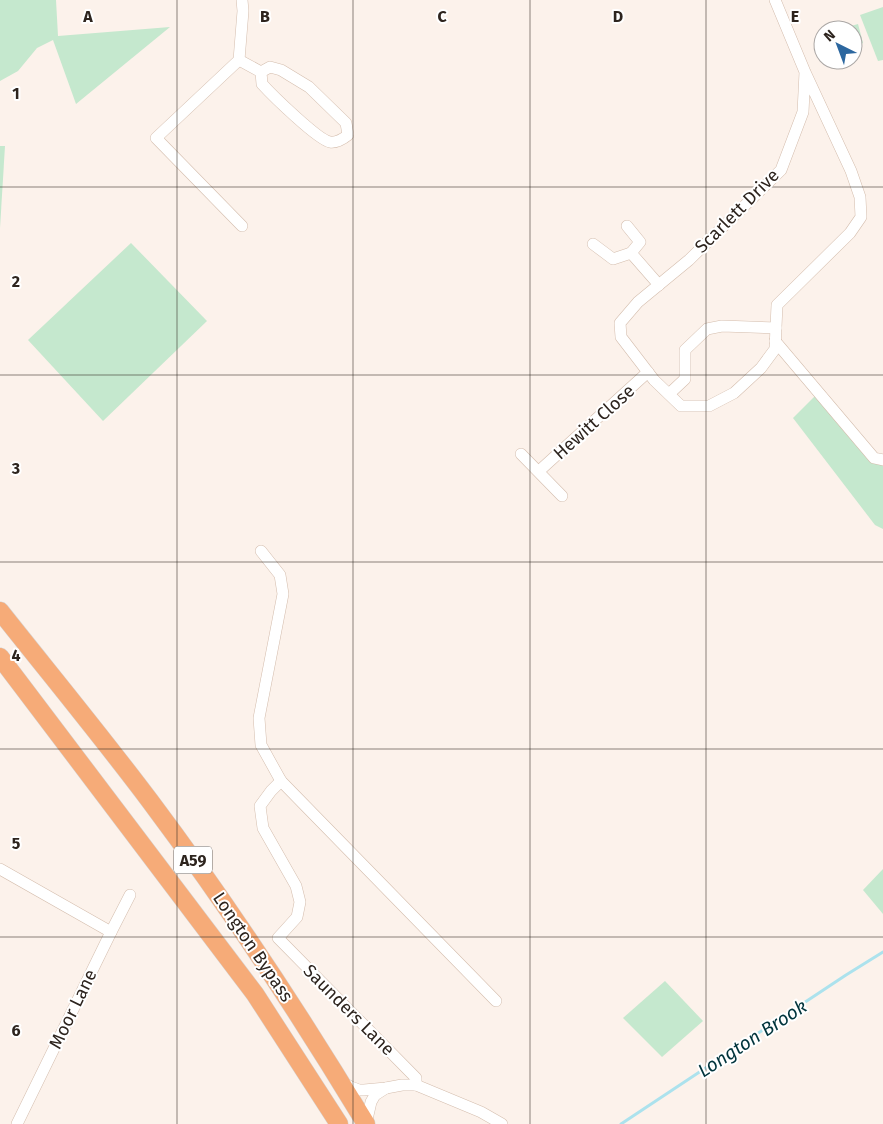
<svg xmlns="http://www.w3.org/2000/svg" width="883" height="1124" font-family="'Fira Sans',sans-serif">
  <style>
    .green { fill: #c5e8ce }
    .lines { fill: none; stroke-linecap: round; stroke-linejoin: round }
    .stream { stroke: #ace2ed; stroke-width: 3 }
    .minor-casing { stroke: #d4bdad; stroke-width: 12 }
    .trunk-casing { stroke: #d5d3d2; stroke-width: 19 }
    .minor { stroke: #fff; stroke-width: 11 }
    .trunk { stroke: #f6ab78; stroke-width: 18 }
    .grid { fill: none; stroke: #2d241e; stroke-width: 1; stroke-opacity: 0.55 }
    .labels { text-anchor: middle; stroke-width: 4; stroke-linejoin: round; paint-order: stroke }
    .shield { fill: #fff; stroke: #6c6662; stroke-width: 1 }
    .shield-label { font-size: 16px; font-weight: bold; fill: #2d241e }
    .street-label { font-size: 18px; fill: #2d241e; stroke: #fff }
    .water-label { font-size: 19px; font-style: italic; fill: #00343c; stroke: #fff }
    .grid-label { font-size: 16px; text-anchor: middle; font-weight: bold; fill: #2d241e; stroke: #fff; stroke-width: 4; stroke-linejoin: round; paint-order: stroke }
  </style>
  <rect width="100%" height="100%" fill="#fcf2eb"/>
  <!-- green -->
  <g class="green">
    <path d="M0,0H56L58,36L170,27L76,104L53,40L37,48L18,71L0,81Z"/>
    <path d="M883,7V60L878,61L860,15Z"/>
    <path d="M858,24L863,43L853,47V30H837Z"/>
    <path d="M0,146H5L0,228Z"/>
    <path d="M131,243L207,321L103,421L28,340Z"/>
    <path d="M815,396L883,464V529L875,525L793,418Z"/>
    <path d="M883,869V914L863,890Z"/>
    <path d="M665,981L703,1021L662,1057L623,1018Z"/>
  </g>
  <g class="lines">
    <!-- stream -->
    <path class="stream" d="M621,1124L846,975L883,952"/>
    <defs>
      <g id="minor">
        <path d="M242,0L243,11L239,60L156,138L242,226"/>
        <path d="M775,0L805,72L851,171L860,197L861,217L850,233L777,305L775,349L761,368L734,393L709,406H681L654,380L621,337L620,323L638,302L689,260L781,170L803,112L805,72"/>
        <path d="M239,60L261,72"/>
        <path d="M270,67L281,70L309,87L346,123L348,135C343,139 337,143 330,142C318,140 272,95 262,84L261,72Z"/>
        <path d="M627,226L640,242L631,253L659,285"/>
        <path d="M593,244L613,259L631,253"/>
        <path d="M775,341L874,458L883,460"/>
        <path d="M669,394L685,379V350L707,329L722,326L776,328"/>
        <path d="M521,454L562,496"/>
        <path d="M539,471L648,372"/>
        <path d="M261,551L280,575L283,594L259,718L261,745L281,781L496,1001"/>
        <path d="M281,781L271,791L260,806L263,828L296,886L300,902L297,917L278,938L416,1078V1085"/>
        <path d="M0,869L111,932"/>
        <path d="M342,1082L351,1087L359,1090H364L386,1088L402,1085H416L481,1112L502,1124"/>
        <path d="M17,1124L111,932L130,895"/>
        <path d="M366,1124L371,1102L375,1095L386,1088"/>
      </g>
      <g id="trunk">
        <path d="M0,611C50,674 102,737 150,801C228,905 299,1013 366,1124"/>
        <path d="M0,657L255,994L339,1124"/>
      </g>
    </defs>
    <!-- minor casing -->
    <use href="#minor" class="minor-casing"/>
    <!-- trunk casing -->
    <use href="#trunk" class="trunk-casing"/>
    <!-- minor -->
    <use href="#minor" class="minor"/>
    <!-- trunk -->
    <use href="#trunk" class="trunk"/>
  </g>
  <!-- grid -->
  <path class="grid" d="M177,0V1124M353,0V1124M530,0V1124M706,0V1124M0,187H883M0,375H883M0,562H883M0,749H883M0,937H883"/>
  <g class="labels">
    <!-- shield labels -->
    <rect class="shield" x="174" y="846.5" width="38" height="27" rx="4"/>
    <g class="shield-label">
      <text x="193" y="866">A59</text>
    </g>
    <!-- street labels -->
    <g class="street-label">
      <text transform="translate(737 211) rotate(-45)" y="6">Scarlett Drive</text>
      <text transform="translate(594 422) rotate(-42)" y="6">Hewitt Close</text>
      <text transform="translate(253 947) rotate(56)" y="6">Longton Bypass</text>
      <text transform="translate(73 1009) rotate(-64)" y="6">Moor Lane</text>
      <text transform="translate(349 1010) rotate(45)" y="6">Saunders Lane</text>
    </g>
    <!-- water labels -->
    <g class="water-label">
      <text transform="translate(752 1038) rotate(-33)" y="7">Longton Brook</text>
    </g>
  </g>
  <g class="grid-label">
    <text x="88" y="22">A</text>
    <text x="265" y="22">B</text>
    <text x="442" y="22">C</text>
    <text x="618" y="22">D</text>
    <text x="795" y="22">E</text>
    <text x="16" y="99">1</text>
    <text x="16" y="287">2</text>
    <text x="16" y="474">3</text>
    <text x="16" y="661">4</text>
    <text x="16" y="849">5</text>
    <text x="16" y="1036">6</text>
  </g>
  <!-- north arrow -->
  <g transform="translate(838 45) rotate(318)"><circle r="24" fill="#ffffff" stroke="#aba7a5"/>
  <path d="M0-4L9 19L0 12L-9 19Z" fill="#2c679f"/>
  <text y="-8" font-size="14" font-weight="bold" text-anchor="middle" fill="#2d241e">N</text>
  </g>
</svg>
